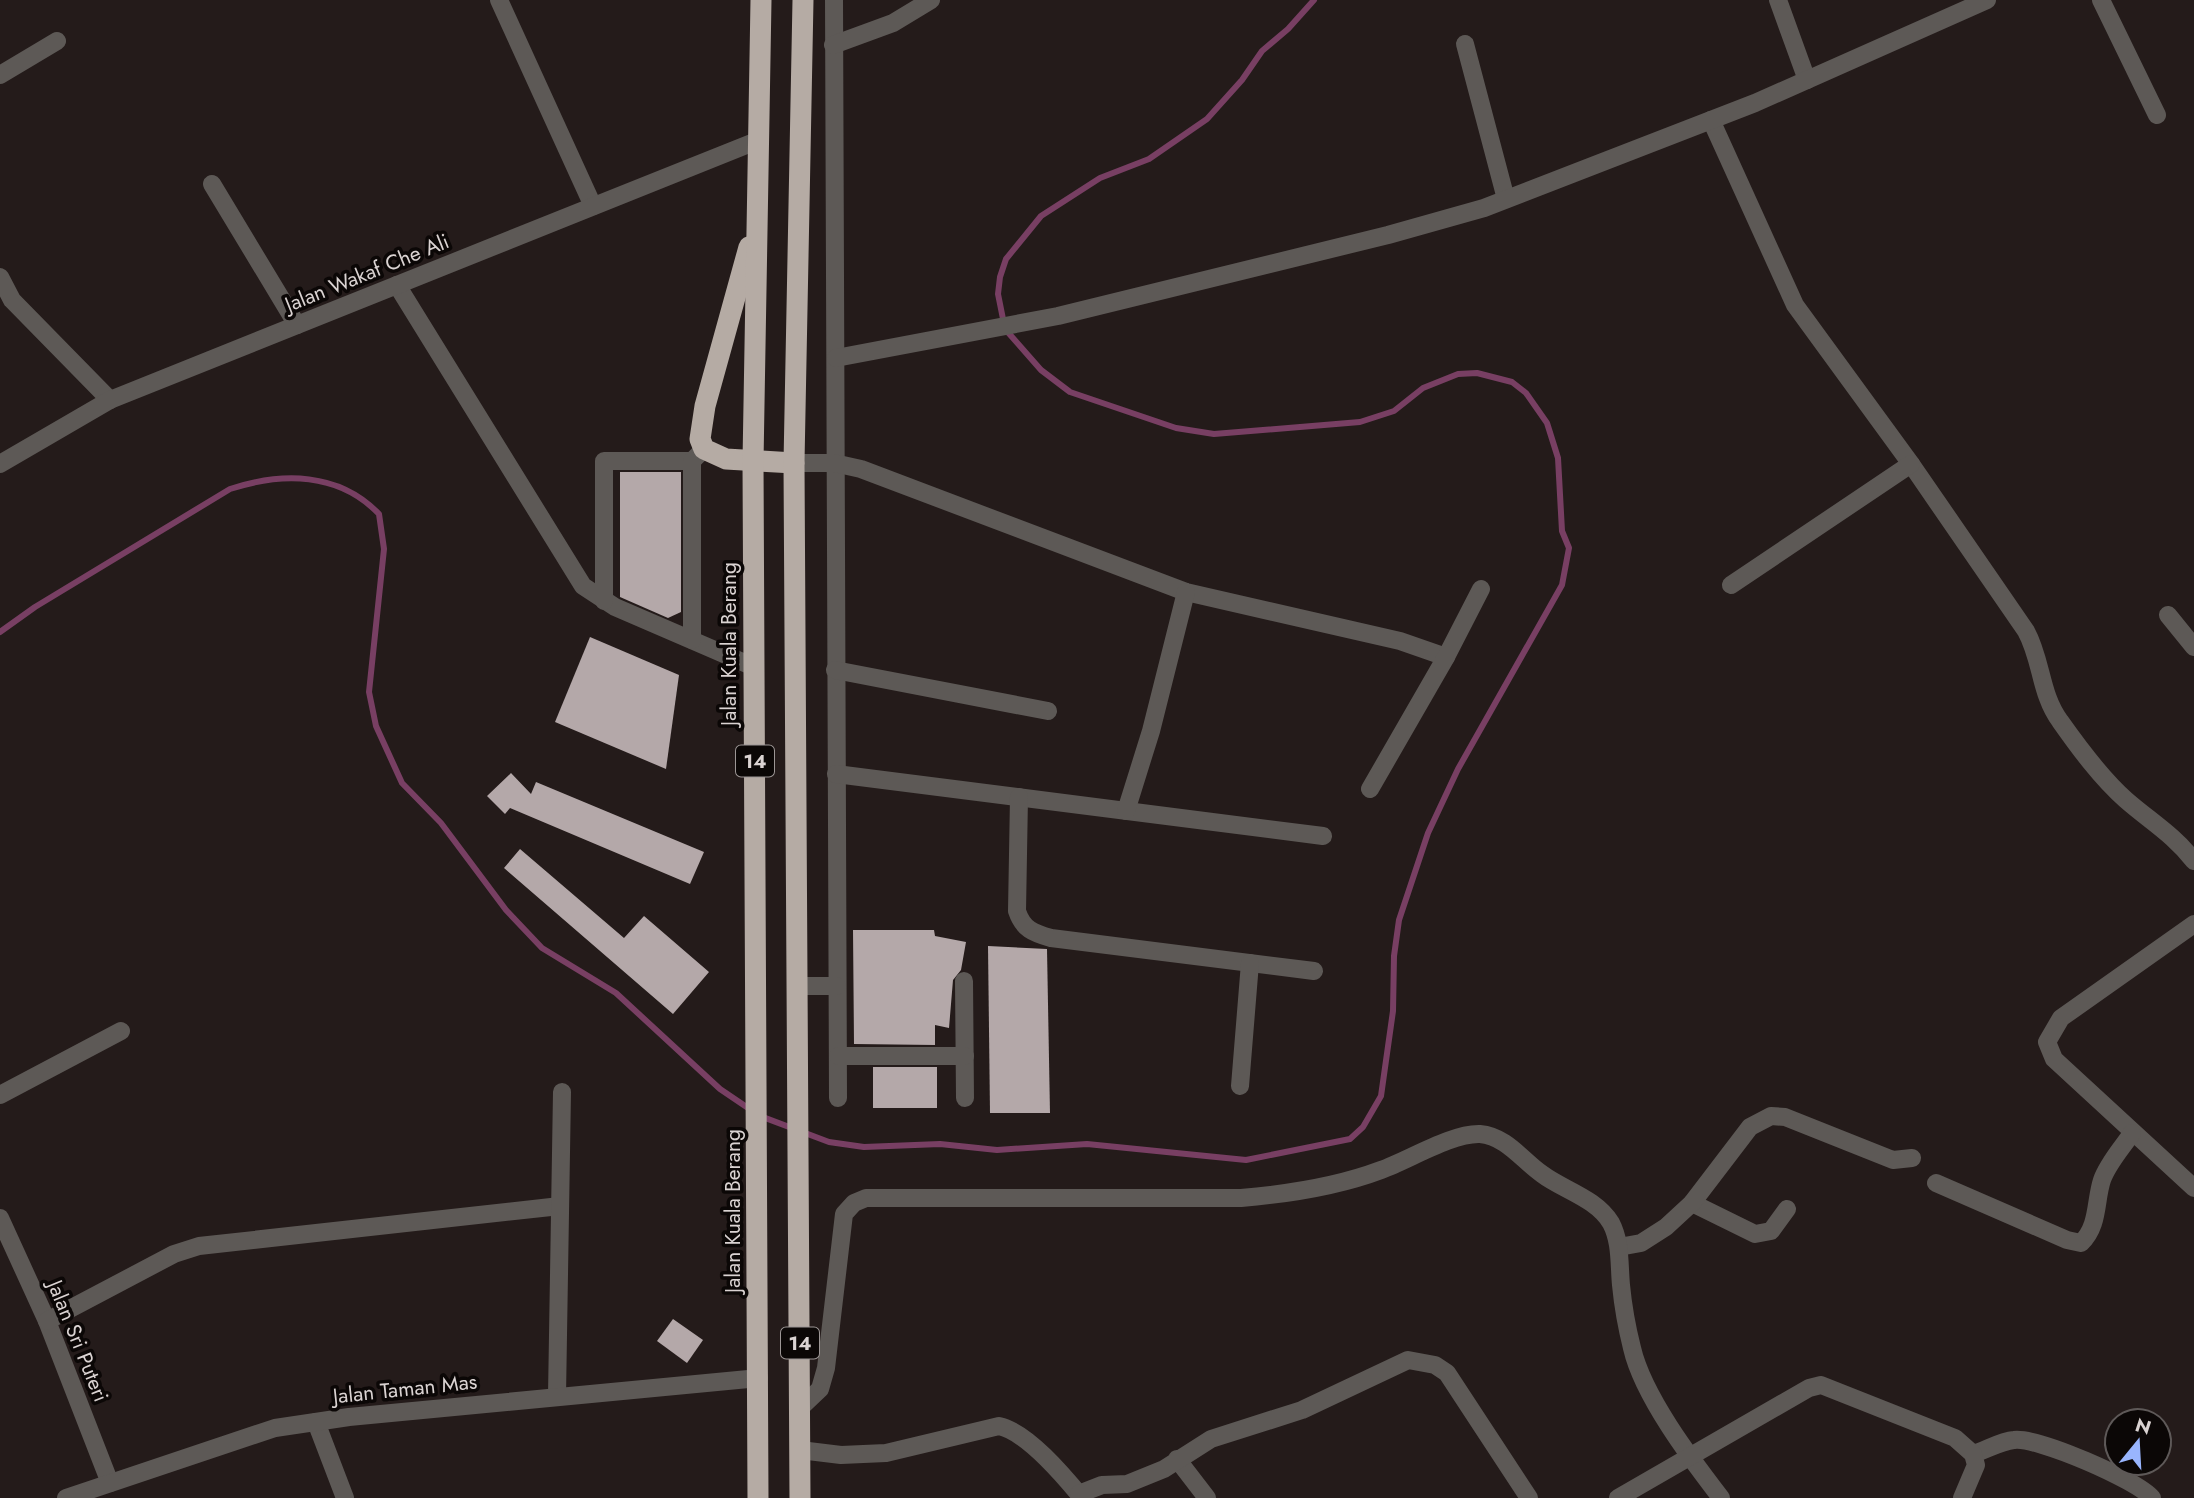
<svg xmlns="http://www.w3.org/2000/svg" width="2194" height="1498" font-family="Jost,sans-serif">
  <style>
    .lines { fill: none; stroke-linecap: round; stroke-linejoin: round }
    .stream { stroke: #783f63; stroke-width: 6 }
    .building { fill: #b4a8a9 }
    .minor { stroke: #5d5956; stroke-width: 18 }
    .highway { stroke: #b5aba4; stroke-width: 21 }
    .labels { text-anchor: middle; stroke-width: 7; stroke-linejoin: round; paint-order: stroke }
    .shield { fill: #0b0706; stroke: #9c9695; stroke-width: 2 }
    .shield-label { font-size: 19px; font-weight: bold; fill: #dad3d2 }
    .street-label { font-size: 21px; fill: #dad3d2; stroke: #0b0706 }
  </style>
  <rect width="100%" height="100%" fill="#241b1a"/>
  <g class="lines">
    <!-- stream -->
    <g class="stream">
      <path d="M0,632L35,607L230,489C282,472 339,472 379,514L384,549L369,692L376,726L402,783L441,823L506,910L542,948L616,993L720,1089L751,1110"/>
      <path d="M760,1116L829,1142L864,1147L940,1144L997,1150L1087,1144L1246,1160L1350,1139L1363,1127L1381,1096L1393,1011L1394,956L1399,920L1428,833L1458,769L1562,585L1569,548L1562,531L1558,458L1547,423L1526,393L1512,382L1477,373L1458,374L1423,388L1394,411L1360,422L1214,434L1176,428L1070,392L1041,370L1005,329L998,294L1000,277L1006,259L1041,216L1100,178L1149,159L1207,119L1242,80L1262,51L1288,29L1314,0"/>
    </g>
  </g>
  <!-- building -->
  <g class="building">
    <path d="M620,472H681V612L668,618L620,597Z"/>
    <path d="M590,637L679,675L666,769L555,722Z"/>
    <path d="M511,773L531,794L536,782L704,852L690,884L510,808L505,814L487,796Z"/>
    <path d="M520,849L624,938L644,916L709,972L673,1014L504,868Z"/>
    <path d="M853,930H934L935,936L966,942L961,970L953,980L949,1028L935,1025V1045L854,1044Z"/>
    <path d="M988,946L1047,949L1050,1113H990Z"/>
    <rect x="873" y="1067" width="64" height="41"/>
    <path d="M673,1319L703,1340L687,1363L657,1341Z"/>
  </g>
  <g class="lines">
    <!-- minor -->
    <g class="minor">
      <path d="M499,0L593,206"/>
      <path d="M834,0L838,1098"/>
      <path d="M1778,0L1807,80"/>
      <path d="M2101,0L2157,115"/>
      <path d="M1465,44L1506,199"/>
      <path d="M833,45L893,23L931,0"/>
      <path d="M0,75L57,41"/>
      <path d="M1711,120L1795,305L1911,464L2026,631C2042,660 2040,694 2060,721C2079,748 2101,778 2126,800C2150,821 2174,835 2194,861"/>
      <path d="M212,184L297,325"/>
      <path d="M0,277L12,300L110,400"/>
      <path d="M397,285L583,586L615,607L754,667"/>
      <path d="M836,358L1058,316L1388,235L1484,208L1755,103L1987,0"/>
      <path d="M794,463H834L861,469L1186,592L1400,641L1446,657"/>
      <path d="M0,464L110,400L759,140"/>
      <path d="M1731,585L1911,464"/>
      <path d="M604,601V461H692"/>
      <path d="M2168,615L2194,647"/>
      <path d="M692,640V461L699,454"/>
      <path d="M835,670L1048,711"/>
      <path d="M836,774L1323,836"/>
      <path d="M1370,789L1446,657L1481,589"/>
      <path d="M1019,797L1017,911C1023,929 1033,933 1051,938L1314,971"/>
      <path d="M1126,811L1151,731L1186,592"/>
      <path d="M2194,924L2061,1018L2047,1042L2054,1059L2194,1188"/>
      <path d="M964,981L965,1098"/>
      <path d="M797,986H837"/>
      <path d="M838,1056H965"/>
      <path d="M1240,1086L1250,963"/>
      <path d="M0,1095L121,1031"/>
      <path d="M1936,1183L2067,1240L2081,1243C2099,1226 2095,1201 2102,1180C2108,1163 2122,1148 2132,1133"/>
      <path d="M1692,1203L1755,1234L1771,1231L1787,1209"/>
      <path d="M0,1218L47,1321L110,1483"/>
      <path d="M1619,1247L1641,1243L1666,1227L1692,1203L1750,1127L1771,1116L1785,1117L1893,1160L1912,1158"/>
      <path d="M47,1321L174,1254L199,1246L560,1206"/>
      <path d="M557,1396L562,1092"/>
      <path d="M800,1408L820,1389L826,1368L844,1214L854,1203L866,1198H1241C1288,1194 1336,1187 1381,1170C1409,1160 1452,1133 1480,1134C1506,1136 1523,1161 1542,1174C1563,1190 1596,1198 1611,1223C1621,1242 1619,1264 1621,1285C1623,1306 1627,1328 1632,1348C1643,1396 1691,1459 1721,1498"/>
      <path d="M316,1422L345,1498"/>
      <path d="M800,1450L841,1455L886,1453L999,1426C1027,1432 1064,1476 1082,1498"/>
      <path d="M1973,1454C1986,1450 2001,1441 2014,1440C2038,1437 2137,1480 2152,1498"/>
      <path d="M1177,1459L1207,1498"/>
      <path d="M1079,1494L1102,1485L1127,1484L1164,1469L1211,1439L1302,1410L1408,1360L1435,1365L1447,1373L1529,1498"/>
      <path d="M66,1498L275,1428L349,1417L759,1378"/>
      <path d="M1618,1498L1809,1388L1821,1385L1955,1438L1973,1454L1976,1465L1962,1498"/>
    </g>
    <!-- highway -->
    <g class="highway">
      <path d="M749,247L705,406L700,439L704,449L726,459L794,463"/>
      <path d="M758,1498L753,462L761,0"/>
      <path d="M800,1498L794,463L803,0"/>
    </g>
  </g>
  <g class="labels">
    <!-- shield labels -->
    <g class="shield">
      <rect x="736" y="745.5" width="38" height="31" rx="5"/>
      <rect x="781" y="1327.5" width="38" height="31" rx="5"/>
    </g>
    <g class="shield-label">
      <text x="755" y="768">14</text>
      <text x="800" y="1350">14</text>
    </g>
    <!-- street labels -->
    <g class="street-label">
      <text transform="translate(367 273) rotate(-22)" y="7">Jalan Wakaf Che Ali</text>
      <text transform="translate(729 644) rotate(-90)" y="7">Jalan Kuala Berang</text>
      <text transform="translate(733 1211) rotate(-90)" y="7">Jalan Kuala Berang</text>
      <text transform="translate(78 1341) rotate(68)" y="7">Jalan Sri Puteri</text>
      <text transform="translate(405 1389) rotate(-6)" y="7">Jalan Taman Mas</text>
    </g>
  </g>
  <!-- north arrow -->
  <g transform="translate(2138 1442) rotate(18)"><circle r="33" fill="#0b0706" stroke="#5e5958" stroke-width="2"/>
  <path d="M0-5L12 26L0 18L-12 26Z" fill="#99b5fd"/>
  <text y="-10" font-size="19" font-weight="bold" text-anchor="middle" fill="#dad3d2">N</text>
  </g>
</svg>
